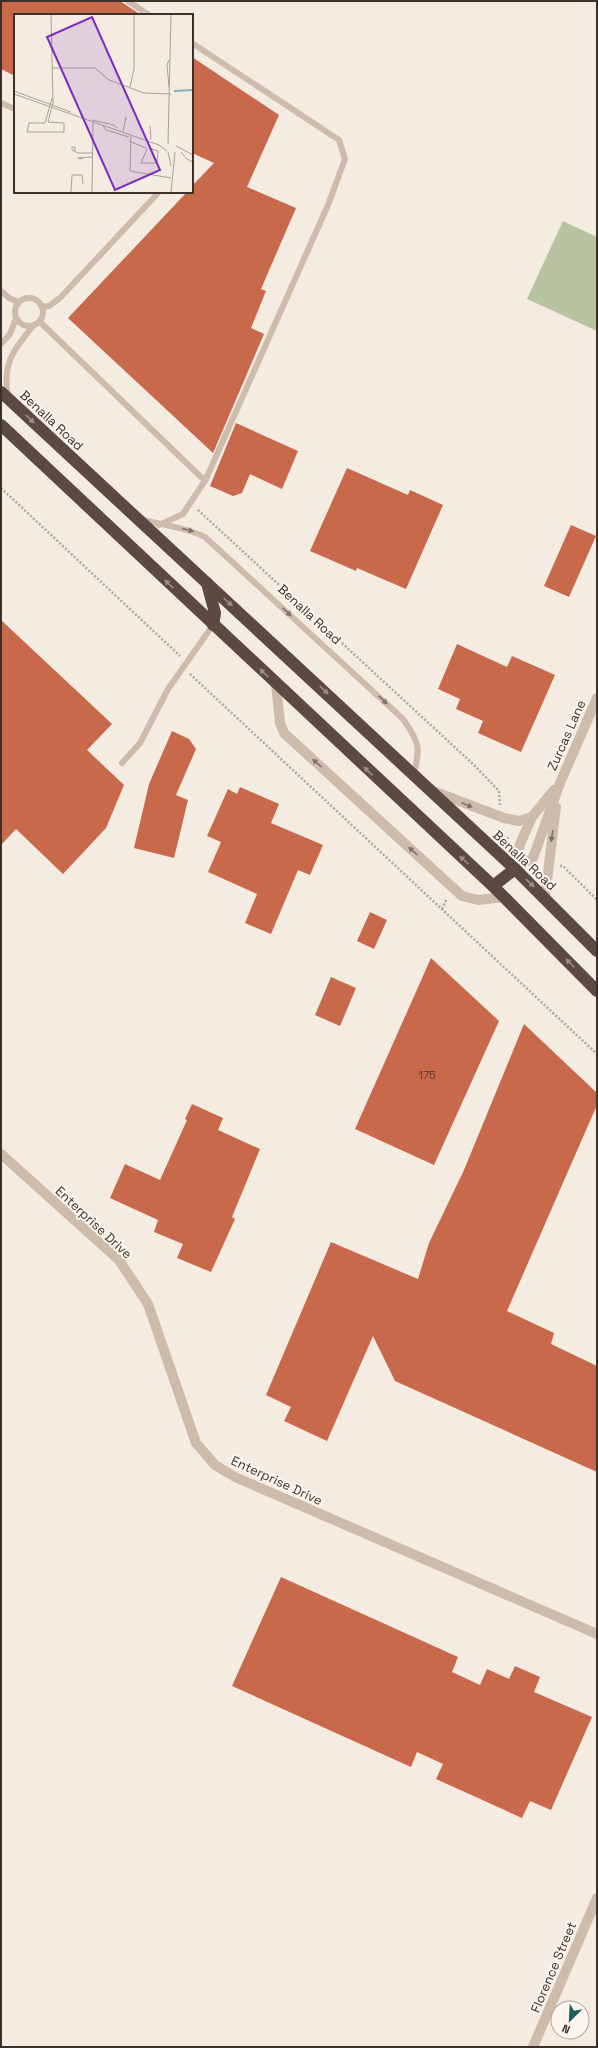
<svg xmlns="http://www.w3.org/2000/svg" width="598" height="2048" font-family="'Space Grotesk',sans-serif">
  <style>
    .green { fill: #b8c4a0 }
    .building { fill: #c8694b }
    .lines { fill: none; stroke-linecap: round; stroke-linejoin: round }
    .path { stroke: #b9a596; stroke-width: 2.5; stroke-dasharray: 2 2; stroke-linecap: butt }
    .lane { stroke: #cdbbac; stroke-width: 6 }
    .street { stroke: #cdbbac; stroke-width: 10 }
    .highway { stroke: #5c4a42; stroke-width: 12 }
    .oneway { fill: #9c8e87 }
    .oneway2 { fill: #7d6f65 }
    .labels { text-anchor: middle; stroke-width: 4; stroke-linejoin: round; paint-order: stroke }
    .number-label { font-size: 11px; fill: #5e3e33 }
    .street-label { font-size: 13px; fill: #3b302b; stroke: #fbf5ee }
    .inset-river { fill: none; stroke: #7fb0b2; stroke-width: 2 }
    .inset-road { fill: none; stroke: #aaa098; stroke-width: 1 }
    .view { fill: #7b2cbf; fill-opacity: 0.15; stroke: #7b2cbf; stroke-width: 2 }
    .inset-edge { fill: none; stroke: #3b302b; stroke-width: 2 }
  </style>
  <rect width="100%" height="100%" fill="#f4ebe1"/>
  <!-- green -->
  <path class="green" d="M563,221L597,237V331L527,299Z"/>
  <!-- building -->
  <g class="building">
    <path d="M1,1H120L141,15H15V76L1,69Z"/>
    <path d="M192,57L279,115L247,187L296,208L261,289L266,291L251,328L264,334L213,453L68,318L187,192H192V186L214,163L192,153Z"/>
    <path d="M236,423L298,451L282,489L250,474L242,493L233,496L210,486Z"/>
    <path d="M347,468L408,495L410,490L443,505L406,589L357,568L356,571L310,551Z"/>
    <path d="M571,525L596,536L569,597L544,586Z"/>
    <path d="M1,620L112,724L87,750L124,785L106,828L63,874L16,829L1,845Z"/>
    <path d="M457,644L507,667L512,656L555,675L521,752L478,733L483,721L456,709L460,699L438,689Z"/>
    <path d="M172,731L189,739L196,749L176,795L188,800L174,858L134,848L149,784Z"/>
    <path d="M240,787L279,804L271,823L323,845L310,875L298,870L271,934L245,923L257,894L208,872L221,842L207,836L228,789L237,794Z"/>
    <path d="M370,912L387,920L374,949L357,941Z"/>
    <path d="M431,958L499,1021L434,1165L355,1129Z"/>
    <path d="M331,977L356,988L340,1026L315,1015Z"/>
    <path d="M524,1024L597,1093V1105L507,1311L554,1333L551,1344L597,1366V1472L395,1381L373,1336L327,1441L284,1421L291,1407L266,1395L331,1242L418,1279L429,1243L464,1170Z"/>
    <path d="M192,1104L223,1118L218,1130L260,1149L232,1217L235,1219L211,1272L177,1258L183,1244L154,1232L158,1220L110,1198L125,1164L160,1180L187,1120L185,1119Z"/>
    <path d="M281,1577L458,1657L452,1672L480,1685L487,1669L509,1679L515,1666L540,1677L534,1692L592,1717L551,1810L530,1801L522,1818L436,1779L443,1764L417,1752L411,1767L232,1686Z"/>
  </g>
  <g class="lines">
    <!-- path -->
    <g class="path">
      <path d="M1,488L180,656"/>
      <path d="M198,510L474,765L499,791L500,805"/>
      <path d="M190,674L597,1054"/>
      <path d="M498,828L497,833L510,839"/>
      <path d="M560,866H563L597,900"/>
      <path d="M442,909L447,898"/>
    </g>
    <!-- lane -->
    <g class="lane">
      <path d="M128,1L149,15"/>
      <path d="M1,103L15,109"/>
      <path d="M1,291L9,298L19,302"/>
      <circle cx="29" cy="312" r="14"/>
      <path d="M42,307L49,306L60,298L159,192"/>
      <path d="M40,322L201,477L206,479"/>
      <path d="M1,344L10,334L16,318"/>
      <path d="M8,396C2,363 13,351 33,326"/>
      <path d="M142,519C163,526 186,527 205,537L403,719C420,743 420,746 414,775"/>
      <path d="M159,525L183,514L206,479L328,205L345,159L339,140L192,43"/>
      <path d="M122,763L140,743L168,689L213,625"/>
    </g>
    <!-- street -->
    <g class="street">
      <path d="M276,684L280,723L284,733L462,896L478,900L504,897"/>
      <path d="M433,791L504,818L519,821L532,817"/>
      <path d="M515,869L533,858L560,783L597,698"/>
      <path d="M515,869L520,844L532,817L554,790"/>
      <path d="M545,897L556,807"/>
      <path d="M1,1154L119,1260L148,1304L196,1443L215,1465L235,1477L597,1634"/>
      <path d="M533,2047L597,1898"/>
    </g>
    <!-- highway -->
    <g class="highway">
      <path d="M1,392L515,869L597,951"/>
      <path d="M1,425L493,886L597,991"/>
      <path d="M207,583L215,613L213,625"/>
      <path d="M493,886L515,869"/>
    </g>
  </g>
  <!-- one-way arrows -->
  <defs><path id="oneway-solid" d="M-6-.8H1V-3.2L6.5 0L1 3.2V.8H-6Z"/></defs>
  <g class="oneway">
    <use href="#oneway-solid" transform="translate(30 419) rotate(43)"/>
    <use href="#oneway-solid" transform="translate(169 584) rotate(-137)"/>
    <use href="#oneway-solid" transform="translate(228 602) rotate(42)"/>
    <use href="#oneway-solid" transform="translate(264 673) rotate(-137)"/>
    <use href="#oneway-solid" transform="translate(324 690) rotate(43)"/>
    <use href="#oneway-solid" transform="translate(368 771) rotate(-137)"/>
    <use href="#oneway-solid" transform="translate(464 860) rotate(-138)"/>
    <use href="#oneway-solid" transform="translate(530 883) rotate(43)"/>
    <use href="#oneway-solid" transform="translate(570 963) rotate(-135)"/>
  </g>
  <g class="oneway2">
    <use href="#oneway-solid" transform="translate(188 530) rotate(14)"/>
    <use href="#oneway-solid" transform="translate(287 612) rotate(43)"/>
    <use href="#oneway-solid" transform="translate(383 700) rotate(43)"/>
    <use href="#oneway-solid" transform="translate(317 763) rotate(-138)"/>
    <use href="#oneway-solid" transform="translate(467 805) rotate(22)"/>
    <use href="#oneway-solid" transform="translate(552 836) rotate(99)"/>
    <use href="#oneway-solid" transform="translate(413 851) rotate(-138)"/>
  </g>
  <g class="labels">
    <!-- number labels -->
    <g class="number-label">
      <text x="427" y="1079">175</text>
    </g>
    <!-- street labels -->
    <g class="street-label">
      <text transform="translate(52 420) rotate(43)" y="5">Benalla Road</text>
      <text transform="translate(310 614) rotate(43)" y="5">Benalla Road</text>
      <text transform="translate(566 735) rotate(-66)" y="5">Zurcas Lane</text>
      <text transform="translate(525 860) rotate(43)" y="5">Benalla Road</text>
      <text transform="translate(94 1222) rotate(43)" y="5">Enterprise Drive</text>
      <text transform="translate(277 1480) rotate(25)" y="5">Enterprise Drive</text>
      <text transform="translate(553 1967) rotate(-67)" y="5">Florence Street</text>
    </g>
  </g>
  <!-- overview -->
  <g transform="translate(14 14)">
    <rect width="179" height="179" fill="#f4ebe1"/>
    <path class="inset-river" d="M160,77L179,76"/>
    <path class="inset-road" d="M37,0L39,89L34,108L50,109V118H13L15,109H31L38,84M38,54H81L95,66L130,79L157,80M116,73L120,55V0M155,73L153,51L155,46M0,77L57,98M0,80L145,131L153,137M78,106L100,111L103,114M89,112L92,116L115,123M136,112L137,126M109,117L112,103M117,122L116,157L157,164M115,127L132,134M154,130L157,0M162,132L179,141M133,135L127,149H143L144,137L135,134M61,137V133H58V136L64,139H78M154,138L157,152M167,138L173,145L179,148M69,145L64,144L78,143M57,179L58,161H68L69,170M78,179L79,108M157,179L161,138"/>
    <path class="view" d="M78,3L146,156L101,176L33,23Z"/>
    <rect width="179" height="179" class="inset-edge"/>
  </g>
  <!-- border -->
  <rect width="598" height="2048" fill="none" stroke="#3b302b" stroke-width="4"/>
  <!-- north arrow -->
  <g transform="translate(570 2020) rotate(204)"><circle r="19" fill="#fbf5ee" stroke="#aea6a0"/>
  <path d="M0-3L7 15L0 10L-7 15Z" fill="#1f5a5e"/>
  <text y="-6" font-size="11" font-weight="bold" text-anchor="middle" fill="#3b302b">N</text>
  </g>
</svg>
